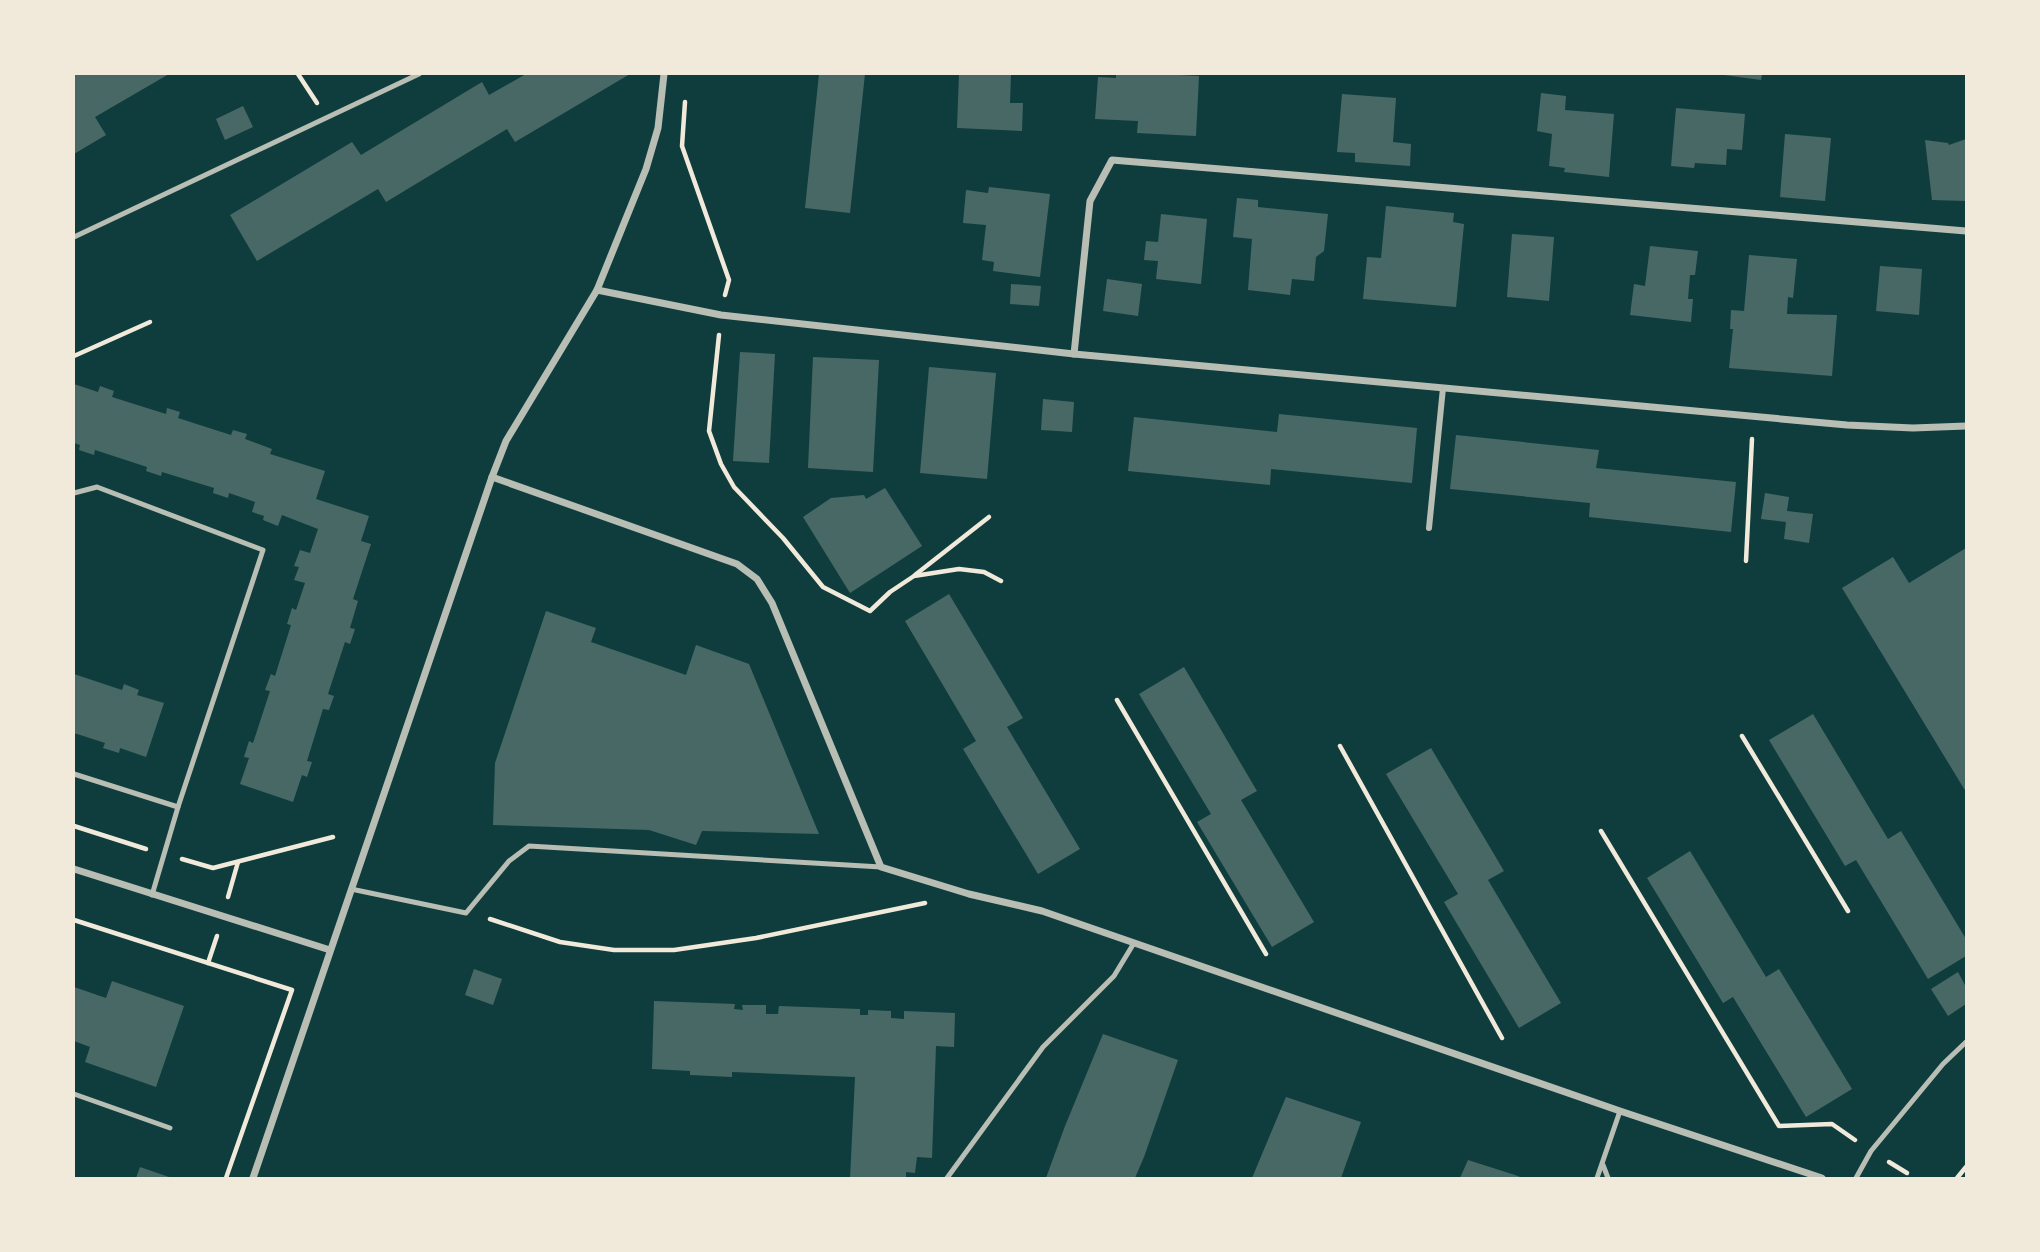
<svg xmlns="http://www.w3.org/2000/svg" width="2040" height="1252" font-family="Figtree,sans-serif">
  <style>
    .building { fill: #486865 }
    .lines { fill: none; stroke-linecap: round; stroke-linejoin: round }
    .path { stroke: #f1e9da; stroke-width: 4.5 }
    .service { stroke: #b8beb3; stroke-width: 5 }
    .pedestrian { stroke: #b8beb3; stroke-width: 6 }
    .minor { stroke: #b8beb3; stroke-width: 7 }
  </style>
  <rect width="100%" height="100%" fill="#0f3d3e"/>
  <!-- building -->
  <g class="building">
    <path d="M74,74H169L95,117L106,135L74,154Z"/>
    <path d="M526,74H630L515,142L507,129L386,202L378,189L257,261L230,215L352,142L361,155L482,82L489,95Z"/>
    <path d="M819,74H865L850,213L805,208Z"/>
    <path d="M959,74H1011L1010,103H1023L1022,131L957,128Z"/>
    <path d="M1116,74H1160L1199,76L1196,136L1137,133L1138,121L1095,119L1098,77L1116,78Z"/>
    <path d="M1724,74H1762L1761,80L1724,75Z"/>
    <path d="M1541,93L1566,96L1565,110L1614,114L1609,177L1564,172L1565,168L1549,166L1552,134L1537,131Z"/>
    <path d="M1342,94L1396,98L1393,142L1411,144L1410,166L1355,162V153L1337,152Z"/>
    <path d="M243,106L253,127L225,140L216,119Z"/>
    <path d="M1676,108L1745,114L1742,150L1727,149L1726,165L1695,163L1694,168L1671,166Z"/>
    <path d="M1785,134L1831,138L1825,201L1780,197Z"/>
    <path d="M1966,139V201L1932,200L1925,140L1948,143L1949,145Z"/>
    <path d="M989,187L1050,194L1040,277L993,271L994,262L982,260L986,225L963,223L966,190L988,193Z"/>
    <path d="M1237,198L1258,200V207L1328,214L1324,251L1316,257L1314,281L1292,279L1290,295L1248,290L1252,239L1233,237Z"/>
    <path d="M1386,206L1454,213L1453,222L1464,224L1456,307L1363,299L1367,257L1381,258Z"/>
    <path d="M1161,214L1207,219L1201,284L1156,279L1158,261L1144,260L1146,241L1158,242Z"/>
    <path d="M1512,234L1554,237L1549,301L1507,297Z"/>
    <path d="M1650,246L1698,251L1695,275H1690L1688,299H1693L1691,322L1630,315L1634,284L1645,286Z"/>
    <path d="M1749,255L1797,259L1793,298L1788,297L1787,314L1837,315L1832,376L1729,368L1733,329H1730L1731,310L1744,311Z"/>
    <path d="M1880,266L1922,269L1919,315L1876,311Z"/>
    <path d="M1107,279L1142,284L1138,316L1103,311Z"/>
    <path d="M1011,284L1041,286L1039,306L1010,304Z"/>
    <path d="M740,352L775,354L769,463L733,461Z"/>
    <path d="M813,357L879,360L873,472L808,468Z"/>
    <path d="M929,367L996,373L987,479L920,473Z"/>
    <path d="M74,384L98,392L100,386L114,391L112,397L166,414L167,408L180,412L178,418L231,435L233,430L247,434L245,439L272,449L270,454L325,471L316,499L369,516L361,541L371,544L353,599L358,601L350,628L355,629L350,644L345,642L328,694L334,696L329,710L323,709L307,761L312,762L307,777L302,775L293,802L240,784L249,758L244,757L249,741L253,743L270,691L265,690L271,674L275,676L291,625L287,624L292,608L296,610L305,583L294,580L299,567L294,566L300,550L310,553L318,529L282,515L278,526L263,520L264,516L252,512L255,502L229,493L228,498L213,493L214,488L162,472L161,476L146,471L147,467L95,450L94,455L79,450L80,445L74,443Z"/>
    <path d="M1043,399L1074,402L1072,432L1041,430Z"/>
    <path d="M1279,414L1417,428L1412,483L1271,469L1270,485L1128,471L1134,417L1277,432Z"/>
    <path d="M1456,435L1599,450L1596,468L1736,482L1731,532L1589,517L1590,503L1450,489Z"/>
    <path d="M885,488L922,546L850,593L803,517L831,498L864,495L866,499Z"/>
    <path d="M1765,493L1789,497L1787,511L1813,514L1809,543L1784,539L1786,522L1761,519Z"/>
    <path d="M1966,548V792L1842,588L1893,557L1909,583Z"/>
    <path d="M949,594L1023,718L1007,727L1080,849L1038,874L963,749L976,741L905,621Z"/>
    <path d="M546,611L596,628L591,642L686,675L696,645L749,664L819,834L702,831L696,845L649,830L493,825L495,763Z"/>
    <path d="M1184,667L1257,791L1241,800L1314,922L1272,947L1197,822L1211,814L1139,694Z"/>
    <path d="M74,674L122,690L124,684L139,690L137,695L164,703L146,757L120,748L119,753L103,748L105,743L74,733Z"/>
    <path d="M1813,714L1888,839L1901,831L1966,939V956L1928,979L1856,860L1845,866L1769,740Z"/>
    <path d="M1431,748L1504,871L1488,880L1561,1003L1519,1028L1444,902L1458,894L1386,774Z"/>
    <path d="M1690,851L1766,977L1779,969L1852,1089L1806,1117L1733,997L1723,1003L1647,878Z"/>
    <path d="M474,969L502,979L493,1005L465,995Z"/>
    <path d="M1958,972L1966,987V1004L1948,1016L1931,989Z"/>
    <path d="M112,981L184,1006L156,1087L85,1062L90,1047L74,1041V987L106,998Z"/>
    <path d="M654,1001L735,1004L734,1009L743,1010L742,1005H766V1014H778L779,1006L860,1009V1015H868V1010L891,1011V1018L904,1019V1011L955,1013L954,1047L936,1046L932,1158L917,1157L915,1173L906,1172V1178H850L855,1077L732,1072V1077L690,1075V1071L652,1069Z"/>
    <path d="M1103,1034L1178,1060L1144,1157L1135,1178H1046L1065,1126Z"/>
    <path d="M1286,1097L1361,1122L1341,1178H1252Z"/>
    <path d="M1468,1160L1515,1175L1523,1178H1460Z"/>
    <path d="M140,1167L172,1178H136Z"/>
  </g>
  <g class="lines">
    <!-- path -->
    <g class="path">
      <path d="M298,74L317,103"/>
      <path d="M685,102L682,146L729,280L725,295"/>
      <path d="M719,335L709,431L721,464L734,487L783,538L823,587L870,611L890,592L914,576L959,569L984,572L1001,581"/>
      <path d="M74,356L150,322"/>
      <path d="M1746,561L1752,439"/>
      <path d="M915,575L989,517"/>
      <path d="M1117,700L1266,954"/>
      <path d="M1742,736L1848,911"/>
      <path d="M1340,746L1502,1038"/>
      <path d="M74,826L146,849"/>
      <path d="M1601,831L1779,1126L1832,1124L1855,1140"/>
      <path d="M182,859L213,868L333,837"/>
      <path d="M228,897L238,862"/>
      <path d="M490,919L560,942L614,950H674L756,938L925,903"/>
      <path d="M74,920L292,990L226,1178"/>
      <path d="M208,963L217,936"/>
      <path d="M1889,1162L1907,1173"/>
      <path d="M1957,1178L1966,1167"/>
    </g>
    <!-- service -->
    <g class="service">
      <path d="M74,237L419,74"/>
      <path d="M74,493L97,487L263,550L178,807L152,895"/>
      <path d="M74,774L178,807"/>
      <path d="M351,889L466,913L509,861L529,846L881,867"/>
      <path d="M74,1094L170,1128"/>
      <path d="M1603,1165L1608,1178"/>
      <path d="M947,1178L1043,1047L1114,976L1134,943"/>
      <path d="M1597,1178L1620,1111"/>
      <path d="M1856,1178L1871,1151L1943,1064L1966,1042"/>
    </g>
    <!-- pedestrian -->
    <path class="pedestrian" d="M1429,528L1443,388"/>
    <!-- minor -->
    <g class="minor">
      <path d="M597,290L721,315L1074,354L1847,425L1913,428L1966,426"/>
      <path d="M1074,354L1090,201L1112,160L1966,231"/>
      <path d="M492,477L737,564L757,579L772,603L881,867L969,894L1042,911L1620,1111L1822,1178"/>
      <path d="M74,869L330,950"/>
      <path d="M253,1178L492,477L506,441L597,290L646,169L658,128L664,74"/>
    </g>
  </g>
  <!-- border -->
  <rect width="2040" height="1252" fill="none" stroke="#f1e9da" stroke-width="150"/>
</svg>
